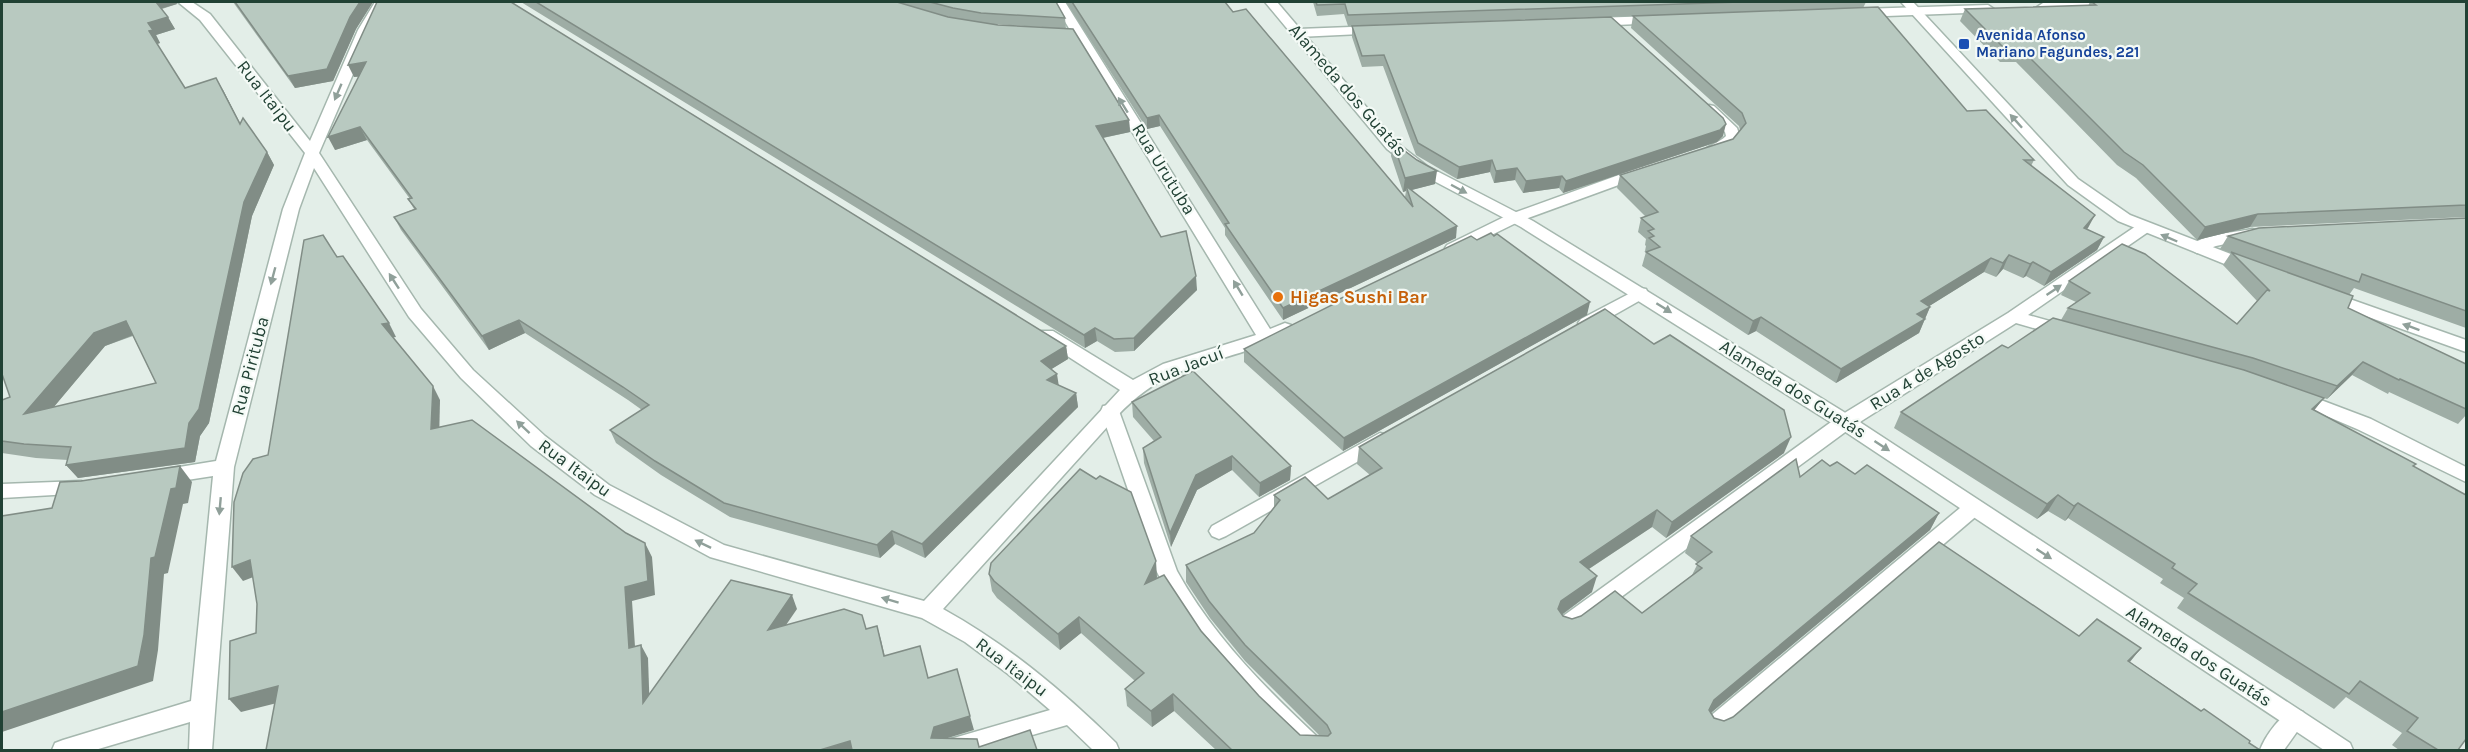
<svg xmlns="http://www.w3.org/2000/svg" width="2468" height="752" font-family="Karla,sans-serif">
  <style>
    .lines { fill: none; stroke-linecap: round; stroke-linejoin: round }
    .service-casing { stroke: #a5b7ae; stroke-width: 3 }
    .minor-casing { stroke: #a5b7ae; stroke-width: 3 }
    .tertiary-casing { stroke: #a5b7ae; stroke-width: 3 }
    .service { fill: #fff; fill-rule: evenodd }
    .minor { fill: #fff; fill-rule: evenodd }
    .tertiary { fill: #fff; fill-rule: evenodd }
    .wall { fill: #9eada5; fill-rule: evenodd }
    .shaded-wall { fill: #818d86 }
    .building { fill: #b8c9c0; stroke: #818d86; stroke-width: 1.5; fill-rule: evenodd }
    .oneway { fill: #90a09a }
    .transit-dot { fill: #1a4fb4; stroke: #f4faf6; stroke-width: 2 }
    .food-dot { fill: #e8710a; stroke: #f4faf6; stroke-width: 2 }
    .labels { text-anchor: middle; stroke-width: 4.5; stroke-linejoin: round; paint-order: stroke }
    .far-transit-label { font-size: 15px; font-weight: bold; fill: #164399; stroke: #f4faf6; text-anchor: start }
    .street-label { font-size: 18px; fill: #214134; stroke: #f4faf6 }
    .food-label { font-size: 18px; font-weight: bold; fill: #c56008; stroke: #f4faf6; text-anchor: start }
  </style>
  <rect width="100%" height="100%" fill="#e3eee8"/>
  <g class="lines">
    <defs>
      <g id="service">
        <path d="M1110,405L1117,406L1119,411L1177,571C1214,638 1268,691 1324,743L1327,750H1301C1245,698 1192,643 1158,574C1149,557 1144,537 1138,519C1126,483 1113,447 1101,411L1103,406Z"/>
        <path d="M1973,501L1980,503L1983,508L1980,513L1724,732L1716,735L1708,732L1704,725L1708,718L1966,503Z"/>
        <path d="M2295,709L2303,712L2306,719L2284,750H2260C2265,736 2281,714 2295,709Z"/>
      </g>
      <g id="minor">
        <path d="M178,2H192L210,14L310,141L358,30L375,2H387L372,30L319,153L421,309L473,370L545,436L609,485L724,545L924,601L1120,390L1041,339L1038,335L1041,331H1053L1133,380L1163,364L1256,335L1053,2H1065L1270,329L1285,323L1291,325L1294,329C1284,344 1199,363 1177,373C1153,383 1135,397 1117,416L943,609C1008,645 1063,691 1116,743L1119,750H1093L1067,725L980,750H936L939,743L947,740L1050,710L1008,674L965,642L922,618L710,557L595,495L531,446L461,378L409,317L314,168L299,209L234,467L212,750H189L190,722L95,750H52L55,743L63,740L191,701L213,476L161,484L154,482L151,477L154,472L161,470L216,461L283,209L305,153L200,20Z"/>
        <path d="M2112,2L2117,5L2111,9L2043,11L2037,7L2043,3Z"/>
        <path d="M1988,5L1994,9L1993,12L1860,17L1854,13L1860,9Z"/>
        <path d="M1656,16L1661,17L1662,20L1661,23L1593,26L1587,22L1593,18Z"/>
        <path d="M1377,26L1384,30L1382,33L1298,37L1291,33L1298,29Z"/>
        <path d="M1709,105L1714,106L1737,128L1740,137L1728,150L1711,155L1704,151C1707,146 1719,143 1726,136L1725,132L1702,109Z"/>
        <path d="M1641,167L1649,172L1646,175L1520,221L1459,251H1447L1445,248L1447,245L1508,215Z"/>
        <path d="M2145,222L2151,224L2153,227L2151,230L2028,315L2071,327L2074,331L2071,335L2065,337L2016,323L1852,427L1575,631L1567,634L1559,631L1556,625L1559,619L1838,417L2008,313L2139,224Z"/>
        <path d="M2252,229L2258,231L2260,234L2258,237L2216,246L2197,253L2189,248C2201,233 2234,233 2252,229Z"/>
        <path d="M1640,288L1646,289L1648,293L1646,297L1593,327H1581L1578,323L1581,319Z"/>
        <path d="M2297,391L2371,419L2466,467V482L2357,429L2291,401L2288,397L2291,393Z"/>
        <path d="M1380,433L1387,435L1389,440L1387,445L1226,536L1219,539L1212,536L1209,531L1212,526Z"/>
        <path d="M81,481L88,483L91,488L88,493L2,498V484Z"/>
      </g>
      <g id="tertiary">
        <path d="M1265,2H1277L1397,143L1427,166L1533,221L1852,417L2350,743L2353,750H2324L1838,427L1521,227L1417,172L1387,149Z"/>
        <path d="M1901,2H1913L2078,179L2130,215L2254,263L2256,267L2254,271H2242L2118,221L2068,185Z"/>
        <path d="M2327,291L2466,340V352L2321,300L2319,296L2321,292Z"/>
      </g>
    </defs>
    <!-- service casing -->
    <use href="#service" class="service-casing"/>
    <!-- minor casing -->
    <use href="#minor" class="minor-casing"/>
    <!-- tertiary casing -->
    <use href="#tertiary" class="tertiary-casing"/>
    <!-- service -->
    <use href="#service" class="service"/>
    <!-- minor -->
    <use href="#minor" class="minor"/>
    <!-- tertiary -->
    <use href="#tertiary" class="tertiary"/>
  </g>
  <!-- wall -->
  <g class="wall">
    <path d="M2,2H176L177,4L162,9L175,29L156,35L160,43L157,44L185,88L223,90L240,123L267,152L274,165L252,216L209,423L200,436L195,462L78,478L66,465L68,460L36,458L2,453V400L10,397ZM133,336L156,383L53,408L105,346Z"/>
    <path d="M233,2H373L356,29L333,81L295,88Z"/>
    <path d="M377,2L1066,346L1068,359L1051,369L1059,386L1076,393L1078,407L925,558L895,544L880,558L730,517L661,475L616,443L610,430L642,410L628,400L525,333L489,350L401,230L394,217L414,209L408,199H410L367,140L335,150L359,77H354Z"/>
    <path d="M521,2H1056L1065,18L1066,29L1129,120L1130,132L1103,138L1161,237L1197,290L1134,351L1115,352L1097,341L1085,348ZM992,24L1061,28L998,25Z"/>
    <path d="M1066,2H1225L1233,12L1405,197L1406,191L1403,192L1391,156L1393,142L1435,184L1411,190L1456,238L1283,320L1225,235V228L1160,126L1147,129Z"/>
    <path d="M1313,2H1866L1863,8L1967,111L2034,160L2031,166L2087,229L2104,237L2097,250L2044,286L2026,276L2023,278L2003,269L1996,277L1984,272L1929,306L1930,307L1919,333L1836,383L1756,331L1748,335L1642,266L1646,252L1645,251L1646,246L1645,245L1646,239L1638,232L1641,218L1646,217L1617,188L1620,175L1733,139L1740,130L1739,126L1631,28L1633,16L1348,26L1344,14L1317,16Z"/>
    <path d="M2090,2H2466V217L2250,227L2197,240L2136,178L2117,165L2016,62H2000L1960,21L1965,9L2088,6Z"/>
    <path d="M1352,26L1723,136L1717,142L1563,193L1559,188L1523,193L1515,180L1494,183L1490,172L1457,179L1416,155L1383,66L1362,67L1352,37Z"/>
    <path d="M2466,218V328L2354,288L2349,295L2348,308L2466,364V415L2458,424L2389,392L2388,394L2352,375L2327,399L2324,398L2314,410L2413,466L2458,750H2399L2392,745L2402,733L2346,697L2334,709L2177,608L2184,598L2160,583L2163,579L2068,518L2065,521L2048,511L2037,519L1894,428L1901,412L2008,348L2061,320L2068,308L2076,302L2061,295L2069,281L2237,324L2257,301L2223,265L2231,253L2220,249L2228,236Z"/>
    <path d="M1477,240L1587,315L1343,451L1244,362V349L1331,306V303Z"/>
    <path d="M1132,402L1291,466L1290,480L1259,497L1232,470L1197,490L1171,547L1144,463L1143,448L1154,441L1133,417Z"/>
    <path d="M1359,447L1784,453L1666,538L1652,527L1589,569L1592,592L1562,615L1563,616L1572,619L1642,613L1692,575L1698,563L1685,553L1691,536L1800,477L1830,466L1855,474L1939,513L1930,530L1711,713L1714,718L1724,721L2079,636L2141,648L2130,662L2260,750H1216L1174,711L1152,727L1127,706L1125,689L1135,681L1081,633L1060,650L997,598L992,591L989,574L1157,577L1156,579L1259,696L1300,735L1320,736L1245,661L1210,618L1186,582V565L1254,533L1274,508V495L1328,499L1370,475L1357,464Z"/>
  </g>
  <!-- shaded-wall -->
  <g class="shaded-wall">
    <path d="M155,2H176L177,4L160,9Z"/>
    <path d="M360,2H373L356,29L333,81L295,88L288,76L350,17Z"/>
    <path d="M168,17L175,29L156,35L160,43L157,44L149,31L148,23Z"/>
    <path d="M366,62L372,74L354,77L348,65Z"/>
    <path d="M216,78L223,90L247,137L240,124Z"/>
    <path d="M1159,115L1160,126L1147,129V118Z"/>
    <path d="M1129,120L1130,132L1097,139L1096,126Z"/>
    <path d="M1726,124L1723,136L1717,142L1563,193L1566,181Z"/>
    <path d="M360,127L367,140L335,150L328,137Z"/>
    <path d="M267,152L274,165L252,216L209,423L200,436L195,462L78,478L66,465L189,423L244,202Z"/>
    <path d="M1492,160L1490,172L1457,179L1459,167Z"/>
    <path d="M1517,168L1515,180L1494,183L1496,171Z"/>
    <path d="M1437,171L1435,184L1408,191L1406,186V191L1403,192L1405,178Z"/>
    <path d="M1562,176L1559,188L1523,193L1526,181Z"/>
    <path d="M2258,214L2250,227L2197,240L2205,227Z"/>
    <path d="M2095,215L2088,228L2077,242L2084,228Z"/>
    <path d="M1457,226L1456,238L1283,320V308Z"/>
    <path d="M2104,237L2097,250L2044,286L2051,272Z"/>
    <path d="M2009,255L2003,269L1996,277L2003,263Z"/>
    <path d="M1991,258L1984,272L1915,315L1921,301Z"/>
    <path d="M2033,262L2026,276L2023,278L2030,264Z"/>
    <path d="M1196,276L1197,290L1134,351V338Z"/>
    <path d="M1590,302L1587,315L1343,451L1344,438Z"/>
    <path d="M1930,307L1919,333L1836,383L1841,369L1917,314Z"/>
    <path d="M1761,317L1756,331L1748,335L1753,321Z"/>
    <path d="M519,320L525,333L489,350L482,336Z"/>
    <path d="M126,321L136,334L105,346L36,428L24,414L94,333Z"/>
    <path d="M389,323L396,337L390,338L382,324Z"/>
    <path d="M1095,328L1097,341L1085,348L1084,335Z"/>
    <path d="M1066,346L1068,359L1042,375L1041,361Z"/>
    <path d="M2363,362L2352,375L2327,399L2337,386Z"/>
    <path d="M1057,374L1059,387L1047,380Z"/>
    <path d="M433,386L440,400L439,443L431,429Z"/>
    <path d="M1076,393L1078,407L925,558L922,544Z"/>
    <path d="M2324,398L2312,413V409Z"/>
    <path d="M1791,437L1784,453L1666,538L1672,522Z"/>
    <path d="M1232,456V470L1197,490L1171,547L1170,533L1196,475Z"/>
    <path d="M180,466L192,482L188,503L183,504L168,573L164,574L158,650L153,681L2,732V712L151,558L171,489Z"/>
    <path d="M1291,466L1290,480L1259,497L1260,483Z"/>
    <path d="M2058,495L2048,511L2037,519L2047,504Z"/>
    <path d="M2078,503L2068,518L2065,521L2074,506Z"/>
    <path d="M1657,510L1652,527L1575,578L1580,562Z"/>
    <path d="M1939,513L1930,530L1707,716L1714,700Z"/>
    <path d="M892,531L895,544L880,558L877,545Z"/>
    <path d="M645,543L652,557L655,595L632,601L636,662L629,648L625,587Z"/>
    <path d="M250,560L261,574L243,581L232,567Z"/>
    <path d="M1156,561L1157,577L1147,601L1145,584Z"/>
    <path d="M1597,576L1592,592L1557,618L1558,609L1561,601Z"/>
    <path d="M792,595L797,609L773,644L768,630Z"/>
    <path d="M1079,617L1081,633L1060,650L1058,634Z"/>
    <path d="M877,626L881,640L888,670L884,656Z"/>
    <path d="M641,645L648,658L650,716L643,703Z"/>
    <path d="M2141,648L2128,664V661Z"/>
    <path d="M278,686L289,700L241,712L229,699Z"/>
    <path d="M1173,694L1174,711L1152,727L1151,711Z"/>
    <path d="M970,716L974,730L938,741L931,738L934,727Z"/>
    <path d="M850,741L853,750H820Z"/>
  </g>
  <!-- building -->
  <g class="building">
    <path d="M2,2H156L168,17L148,23L153,30L149,31L185,88L216,78L240,124L243,118L267,152L244,202L199,409L189,423L185,448L66,465L71,447L24,444L2,441V400L10,397L2,374ZM126,321L156,383L24,414L94,333Z"/>
    <path d="M235,2H360L350,17L327,69L288,76Z"/>
    <path d="M377,2H511L1066,346L1041,361L1057,374L1047,380L1076,393L922,544L892,531L877,545L724,503L655,461L610,430L649,405L623,387L519,320L482,336L394,217L416,209L408,199L412,198L360,127L328,137L366,62L348,65Z"/>
    <path d="M536,2H897L948,17L998,25L1073,29L1129,120L1096,126L1161,237L1186,231L1196,276L1134,338L1114,339L1095,328L1084,335Z"/>
    <path d="M930,2H1056L1065,18L981,13L953,8Z"/>
    <path d="M1072,2H1225L1233,12L1246,9L1413,207L1406,186L1457,226L1283,308L1225,224L1229,223L1159,115L1147,118Z"/>
    <path d="M1316,2H1740L1348,15L1345,4L1317,5Z"/>
    <path d="M2092,2H2466V205L2258,214L2205,227L2143,165L2124,152L2021,49L2006,50L1965,9L2096,5Z"/>
    <path d="M1878,7L1967,111L1986,110L2034,160H2024L2095,215L2084,228L2104,237L2051,272L2033,262L2030,264L2009,255L2003,263L1991,258L1921,301L1930,307L1917,314L1925,319L1841,369L1761,317L1753,321L1646,252L1660,247L1649,238L1654,236L1648,231L1654,229L1641,218L1658,212L1620,175L1733,139L1746,123L1742,113L1633,16Z"/>
    <path d="M1611,17L1723,118L1726,124L1720,130L1566,181L1562,176L1526,181L1517,168L1496,171L1492,160L1459,167L1418,143L1384,55L1362,56L1352,26Z"/>
    <path d="M1393,142L1417,160L1437,171L1405,178Z"/>
    <path d="M2466,218V311L2362,274L2359,282L2228,236L2259,228Z"/>
    <path d="M1491,233L1494,236L1497,234L1590,302L1344,438L1244,349L1332,305L1331,303L1471,236L1477,240Z"/>
    <path d="M323,235L337,257L343,256L389,323L382,324L433,386L431,429L472,420L626,533L645,543L648,581L625,587L629,648L641,645L643,703L731,580L792,595L768,630L844,609L862,615L866,629L877,626L884,656L920,646L928,678L957,669L970,716L934,727L931,738L977,739L979,747L1030,730L1037,750H852L850,741L820,750H266L278,686L229,699L230,641L256,633L257,604L250,560L232,567L234,502L243,473L253,459L268,455L304,240Z"/>
    <path d="M2122,244L2145,254L2237,324L2267,290L2270,291L2231,252L2353,296L2348,308L2466,364V409L2400,379L2399,380L2363,362L2337,386L2253,358L2068,308L2090,293L2069,281Z"/>
    <path d="M1605,309L1654,344L1670,335L1784,410L1791,437L1672,522L1657,510L1580,562L1597,576L1561,601L1558,609L1563,616L1572,619L1581,616L1615,591L1642,613L1702,568L1696,564L1712,552L1691,536L1796,459L1800,477L1822,460L1830,466L1837,462L1855,474L1867,465L1939,513L1714,700L1709,710L1714,718L1724,721L1733,717L1939,542L2079,636L2097,619L2141,648L2128,661L2201,711L2204,709L2250,741L2249,743L2260,750H1232L1173,694L1151,711L1125,689L1144,673L1079,617L1058,634L994,581L989,574L991,563L1080,469L1096,479L1100,476L1131,492L1156,561L1145,584L1164,575L1201,631L1259,696L1300,735L1328,736L1331,733L1327,725L1245,645L1209,601L1186,565L1254,533L1280,500L1274,495L1305,477L1328,499L1382,468L1359,447Z"/>
    <path d="M2053,318L2244,370L2324,398L2312,409L2416,464L2413,466L2466,495V739L2458,750H2438L2407,731L2418,718L2360,681L2349,694L2188,593L2197,584L2172,568L2175,564L2078,503L2074,506L2058,495L2047,504L1901,412L2002,345L2008,348Z"/>
    <path d="M1193,371L1291,466L1260,483L1232,456L1196,475L1170,533L1143,448L1161,437L1132,402Z"/>
    <path d="M180,466L176,488L171,489L155,557L151,558L144,635L138,666L2,712V516L52,508L60,482L81,481Z"/>
  </g>
  <!-- one-way arrows -->
  <defs><path id="oneway-solid" d="M-6-.8H1V-3.2L6.5 0L1 3.2V.8H-6Z" transform="scale(1.5)"/></defs>
  <g class="oneway">
    <use href="#oneway-solid" transform="translate(338 92) rotate(113)"/>
    <use href="#oneway-solid" transform="translate(1123 105) rotate(-122)"/>
    <use href="#oneway-solid" transform="translate(2016 121) rotate(-132)"/>
    <use href="#oneway-solid" transform="translate(1459 189) rotate(28)"/>
    <use href="#oneway-solid" transform="translate(2169 238) rotate(-157)"/>
    <use href="#oneway-solid" transform="translate(273 276) rotate(105)"/>
    <use href="#oneway-solid" transform="translate(394 281) rotate(-123)"/>
    <use href="#oneway-solid" transform="translate(1238 288) rotate(-121)"/>
    <use href="#oneway-solid" transform="translate(2054 290) rotate(-34)"/>
    <use href="#oneway-solid" transform="translate(1664 308) rotate(32)"/>
    <use href="#oneway-solid" transform="translate(2411 327) rotate(-160)"/>
    <use href="#oneway-solid" transform="translate(523 427) rotate(-137)"/>
    <use href="#oneway-solid" transform="translate(1882 446) rotate(33)"/>
    <use href="#oneway-solid" transform="translate(220 506) rotate(95)"/>
    <use href="#oneway-solid" transform="translate(703 544) rotate(-154)"/>
    <use href="#oneway-solid" transform="translate(2044 554) rotate(33)"/>
    <use href="#oneway-solid" transform="translate(890 600) rotate(-163)"/>
  </g>
  <!-- markers -->
  <rect class="transit-dot" x="1958" y="38" width="12" height="12" rx="3"/>
  <circle class="food-dot" cx="1278" cy="297" r="6"/>
  <g class="labels">
    <!-- far-transit labels -->
    <g class="far-transit-label">
      <text x="1976" y="40">Avenida Afonso<tspan x="1976" dy="17">Mariano Fagundes, 221</tspan></text>
    </g>
    <!-- street labels -->
    <g class="street-label">
      <text transform="translate(1348 90) rotate(49)" y="6">Alameda dos Guatás</text>
      <text transform="translate(267 96) rotate(52)" y="6">Rua Itaipu</text>
      <text transform="translate(1164 169) rotate(58)" y="6">Rua Urutuba</text>
      <text transform="translate(250 366) rotate(-75)" y="6">Rua Pirituba</text>
      <text transform="translate(1186 366) rotate(-21)" y="6">Rua Jacuí</text>
      <text transform="translate(1927 371) rotate(-32)" y="6">Rua 4 de Agosto</text>
      <text transform="translate(1793 389) rotate(32)" y="6">Alameda dos Guatás</text>
      <text transform="translate(575 468) rotate(36)" y="6">Rua Itaipu</text>
      <text transform="translate(2199 656) rotate(33)" y="6">Alameda dos Guatás</text>
      <text transform="translate(1012 667) rotate(37)" y="6">Rua Itaipu</text>
    </g>
    <!-- food labels -->
    <g class="food-label">
      <text x="1290" y="303">Higas Sushi Bar</text>
    </g>
  </g>
  <!-- border -->
  <rect width="2468" height="752" fill="none" stroke="#214134" stroke-width="6"/>
</svg>
